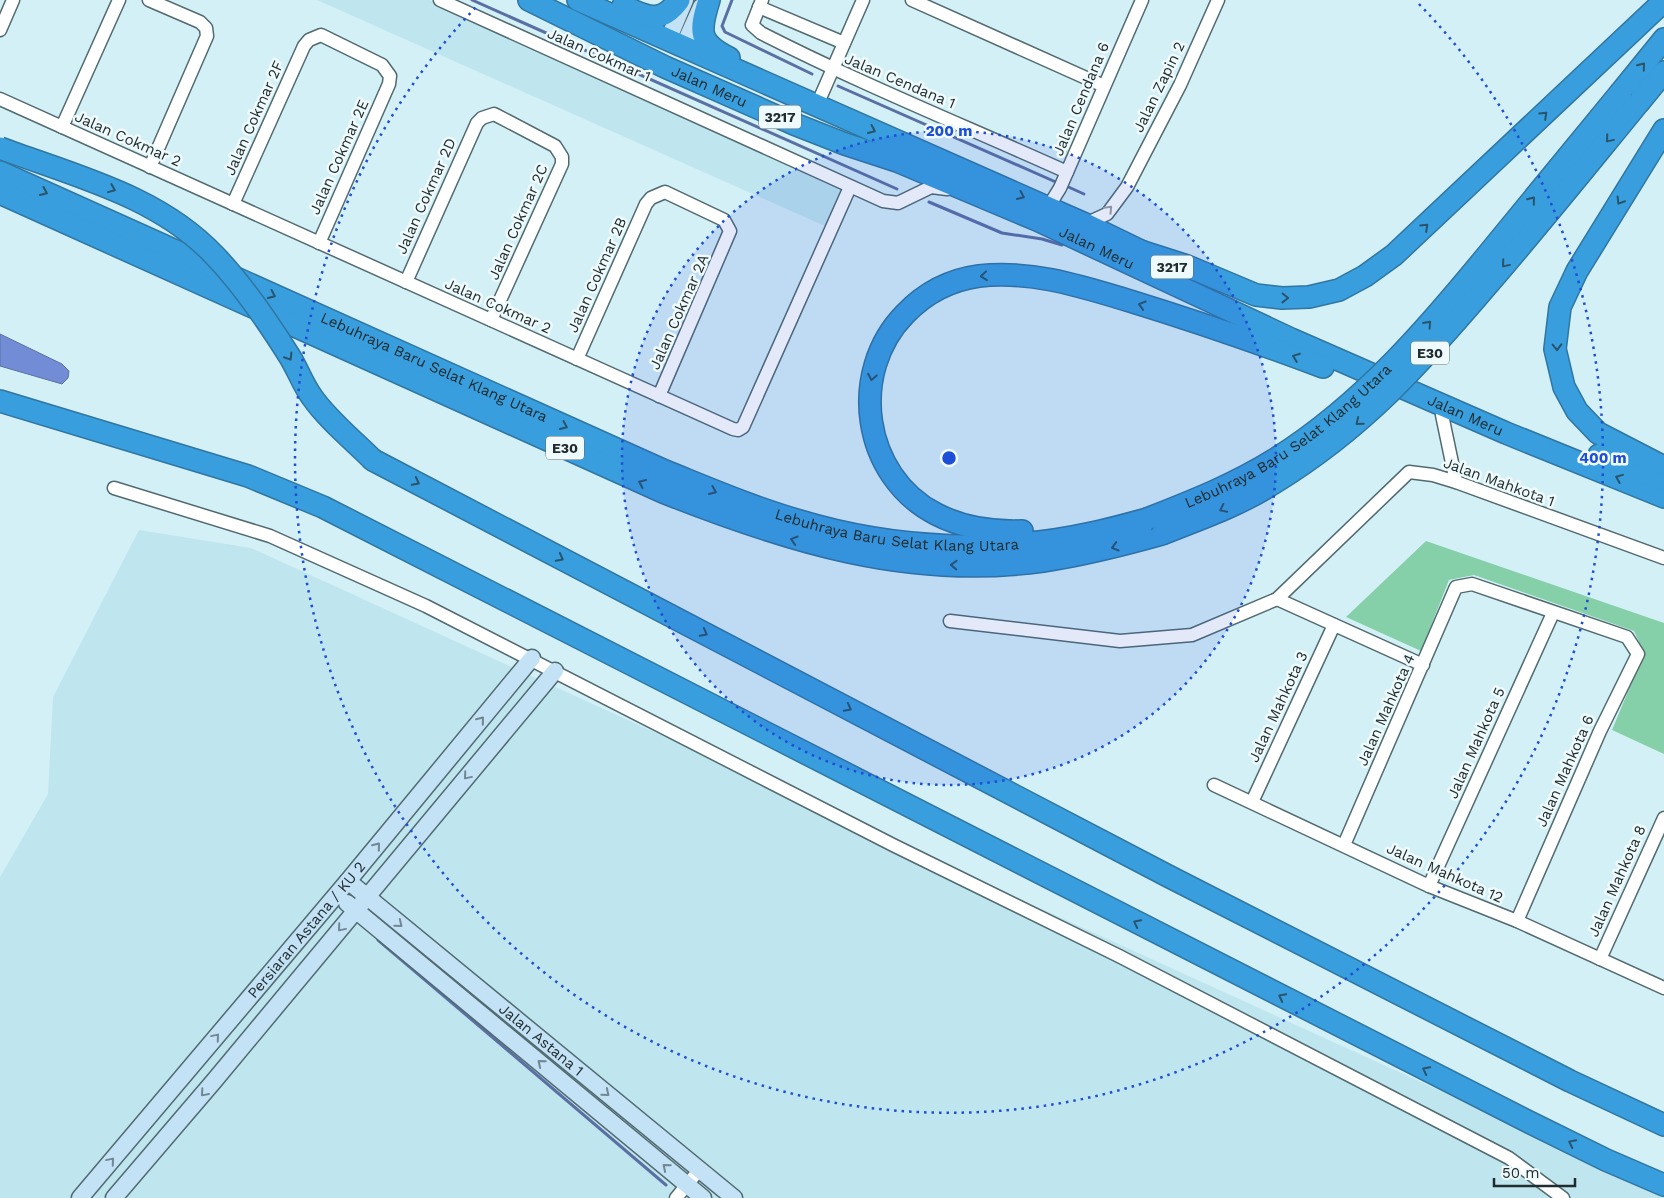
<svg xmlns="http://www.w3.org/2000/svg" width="1664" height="1198" font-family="'Work Sans',sans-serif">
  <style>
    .built { fill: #bfe5ee }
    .green { fill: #85d0a8 }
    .water { fill: #728dd5; stroke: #5a70a3 }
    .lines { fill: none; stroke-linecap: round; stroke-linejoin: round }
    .stream { stroke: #5a70a3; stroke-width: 3 }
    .street-casing { stroke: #516a70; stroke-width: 15 }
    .secondary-casing { stroke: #516a70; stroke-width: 19 }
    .highway-casing { stroke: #3076a1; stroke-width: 24 }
    .street { stroke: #fff; stroke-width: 12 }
    .secondary { stroke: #c3e2f5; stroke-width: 16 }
    .highway { stroke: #389ede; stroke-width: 21 }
    .highway-bridge-casing { stroke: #3076a1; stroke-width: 24; stroke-linecap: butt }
    .highway-bridge { stroke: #389ede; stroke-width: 21 }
    .oneway { stroke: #29546c }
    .oneway2 { stroke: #9ba0a1 }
    .oneway3 { stroke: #728792 }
    .ring { fill: none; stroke: #1d4ed8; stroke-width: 2.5; stroke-dasharray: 2.5 5 }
    .labels { text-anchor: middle; stroke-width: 5; stroke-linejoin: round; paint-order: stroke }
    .shield { fill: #effafd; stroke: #5f6a6d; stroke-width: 1 }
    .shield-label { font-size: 14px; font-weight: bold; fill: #212c2f }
    .street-label { font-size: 15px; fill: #212c2f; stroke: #effafd }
    .centre { fill: #1d4ed8; stroke: #effafd; stroke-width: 2.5 }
    .ring-label { font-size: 15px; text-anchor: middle; font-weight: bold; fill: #1d4ed8; stroke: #effafd; stroke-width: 5; stroke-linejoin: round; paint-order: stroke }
  </style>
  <rect width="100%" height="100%" fill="#d4f0f7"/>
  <!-- built -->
  <g class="built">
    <path d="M317,0H430L844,188L827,227Z"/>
    <path d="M139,530L251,548L1664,1193V1198H0V877L48,794L53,697Z"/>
  </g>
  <!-- green -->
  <path class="green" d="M1426,541L1664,623V754L1612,730L1644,653L1634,631L1474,575L1449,580L1421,651L1346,617Z"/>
  <!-- water -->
  <path class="water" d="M0,334L62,364L69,371L68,378L62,384L0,366Z"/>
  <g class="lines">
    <!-- stream -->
    <g class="stream">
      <path d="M472,0L897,189"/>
      <path d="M732,0L722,26L725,32L812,74"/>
      <path d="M838,86L1058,183"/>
      <path d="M1064,185L1084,194"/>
      <path d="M929,202L1002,233L1042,239L1062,245"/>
      <path d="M378,940L666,1185"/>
    </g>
    <defs>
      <g id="street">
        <path d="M149,0L200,22L206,28L207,36L150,167"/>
        <path d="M440,0L883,201L898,203L931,187L947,189"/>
        <path d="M762,0L752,25L761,33C861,84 965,126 1067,172"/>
        <path d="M912,0L1104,86"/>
        <path d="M759,7L844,43"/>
        <path d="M0,30L13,0"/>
        <path d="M0,99L733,429L738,430L743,427L850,187"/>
        <path d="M817,105L863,0"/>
        <path d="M62,127L119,0"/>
        <path d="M233,204L304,46L309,40L321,35L382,65L390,76L389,84L319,243"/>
        <path d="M1044,206L1052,201L1060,188L1142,0"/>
        <path d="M1085,224L1107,214L1127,187L1180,85L1218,0"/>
        <path d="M406,282L477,123L482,118L494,114L555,146L562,157V164L491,320"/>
        <path d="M577,359L646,204L651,198L665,192L724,220L730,231L659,396"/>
        <path d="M1442,415L1456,482"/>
        <path d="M114,488L270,536L426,606L893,845L1119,956L1509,1158L1563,1198"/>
        <path d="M1277,599L1423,665"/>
        <path d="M950,621L1120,641L1192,635L1277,599L1409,472L1433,475L1456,482L1664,558"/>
        <path d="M1214,785L1429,886L1517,921L1664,988"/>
        <path d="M1252,802L1334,625"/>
        <path d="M1344,845L1456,587L1472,584L1627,637L1638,654L1600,731L1517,921"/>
        <path d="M1429,886L1553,613"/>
        <path d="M1600,959L1664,818"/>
        <path d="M676,1198L700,1169"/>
      </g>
      <g id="secondary">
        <path d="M668,40L685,0"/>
        <path d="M683,47L701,7"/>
        <path id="s1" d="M348,881L734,1198"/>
        <path d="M347,903L703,1198"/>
        <path id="s2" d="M80,1198L348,881L532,658"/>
        <path d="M114,1198L214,1081L555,671"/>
      </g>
      <g id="highway">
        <path id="s3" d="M529,0L665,67L794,124L845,144L897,161L1037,220L1291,339L1506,433L1664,497"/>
        <path d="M578,0L1085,224L1149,255"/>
        <path d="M709,0C699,32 698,42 729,58"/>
        <path d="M623,6C646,17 661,25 679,0"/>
        <path d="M1621,92L1664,39"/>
        <path d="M1640,101L1664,72"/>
        <path id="s4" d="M0,172L665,471C710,489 754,508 800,521C893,549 998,554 1092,533C1111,529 1129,524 1147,519"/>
        <path d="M0,193L663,492C786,541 909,580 1043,561C1084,555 1123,545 1162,534"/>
        <path d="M1140,251L1187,266L1256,295L1282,298L1309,297L1339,290L1365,276L1394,255L1664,1"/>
        <path d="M0,401L248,476L323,507L1527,1121L1606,1160L1664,1185"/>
        <path d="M1599,455L1664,480"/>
        <path d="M373,460L1170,877L1570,1081L1664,1125"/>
        <path d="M1658,464L1598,433L1577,411L1564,387L1555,349L1560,307L1577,271L1664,130"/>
        <path d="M1022,531C992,532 963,528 936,514C862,476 848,372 905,314C925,293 950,280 979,276C1031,270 1080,286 1130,301C1195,321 1259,343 1323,367"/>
      </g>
    </defs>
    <!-- street casing -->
    <use href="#street" class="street-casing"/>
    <!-- secondary casing -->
    <use href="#secondary" class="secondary-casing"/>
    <!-- highway casing -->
    <use href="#highway" class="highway-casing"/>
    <!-- street -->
    <use href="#street" class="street"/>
    <!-- secondary -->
    <use href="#secondary" class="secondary"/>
    <!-- highway -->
    <use href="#highway" class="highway"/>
    <defs>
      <g id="highway-bridge">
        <path d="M0,148C75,176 159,196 215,256C244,286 268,322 290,357C298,370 303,385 312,397C328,420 353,440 373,460"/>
        <path id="s5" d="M1147,519C1190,502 1234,485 1274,460C1364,404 1432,323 1498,242C1539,192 1580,142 1621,92"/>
        <path d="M1162,534C1199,519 1238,506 1272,484C1364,428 1421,363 1490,282C1541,223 1590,162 1640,101"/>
      </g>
    </defs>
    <!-- highway-bridge casing -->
    <use href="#highway-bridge" class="highway-bridge-casing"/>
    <!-- highway-bridge -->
    <use href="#highway-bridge" class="highway-bridge"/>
  </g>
  <!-- one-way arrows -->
  <defs><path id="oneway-chevron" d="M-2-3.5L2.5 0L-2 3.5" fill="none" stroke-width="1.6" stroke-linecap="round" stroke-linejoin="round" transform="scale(1.25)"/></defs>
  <g class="oneway">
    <use href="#oneway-chevron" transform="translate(1642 66) rotate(-51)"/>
    <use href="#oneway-chevron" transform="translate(1544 115) rotate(-43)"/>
    <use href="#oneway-chevron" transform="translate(872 130) rotate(24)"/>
    <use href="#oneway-chevron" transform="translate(1609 139) rotate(130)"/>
    <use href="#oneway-chevron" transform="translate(112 189) rotate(22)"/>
    <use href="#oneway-chevron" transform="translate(44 192) rotate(24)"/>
    <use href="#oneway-chevron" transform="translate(1021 196) rotate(24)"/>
    <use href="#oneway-chevron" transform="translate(1532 200) rotate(-51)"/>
    <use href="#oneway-chevron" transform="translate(1620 201) rotate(122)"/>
    <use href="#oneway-chevron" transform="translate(1425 227) rotate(-43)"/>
    <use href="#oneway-chevron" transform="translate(1505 264) rotate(130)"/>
    <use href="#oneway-chevron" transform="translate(984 276) rotate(174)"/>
    <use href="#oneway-chevron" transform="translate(272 295) rotate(25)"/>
    <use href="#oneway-chevron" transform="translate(1285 298) rotate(1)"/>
    <use href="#oneway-chevron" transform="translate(1142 305) rotate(-163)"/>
    <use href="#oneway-chevron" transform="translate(1428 324) rotate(-48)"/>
    <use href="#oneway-chevron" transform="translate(1557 347) rotate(89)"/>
    <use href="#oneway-chevron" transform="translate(289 357) rotate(58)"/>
    <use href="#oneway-chevron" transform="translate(1296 357) rotate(-159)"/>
    <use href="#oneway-chevron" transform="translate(872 377) rotate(101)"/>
    <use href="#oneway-chevron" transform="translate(1359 422) rotate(141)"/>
    <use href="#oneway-chevron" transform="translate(564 426) rotate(24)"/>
    <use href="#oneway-chevron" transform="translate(1619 478) rotate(-158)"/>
    <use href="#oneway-chevron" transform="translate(416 482) rotate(28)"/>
    <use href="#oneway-chevron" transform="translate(642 483) rotate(-156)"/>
    <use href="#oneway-chevron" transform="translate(713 491) rotate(23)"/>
    <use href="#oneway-chevron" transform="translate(1223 509) rotate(154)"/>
    <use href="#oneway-chevron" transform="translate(794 540) rotate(-163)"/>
    <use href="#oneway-chevron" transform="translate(1115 547) rotate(164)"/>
    <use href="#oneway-chevron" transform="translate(560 558) rotate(28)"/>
    <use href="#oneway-chevron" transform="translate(954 565) rotate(-178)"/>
    <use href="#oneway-chevron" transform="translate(704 633) rotate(28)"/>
    <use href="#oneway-chevron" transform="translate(848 708) rotate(28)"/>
    <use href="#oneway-chevron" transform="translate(1137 923) rotate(-153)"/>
    <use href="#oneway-chevron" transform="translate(1282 997) rotate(-153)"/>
    <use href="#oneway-chevron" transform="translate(1426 1070) rotate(-153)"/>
    <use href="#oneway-chevron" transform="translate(1572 1143) rotate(-154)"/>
  </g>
  <use class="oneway2" href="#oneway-chevron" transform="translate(1109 209) rotate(-47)"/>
  <g class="oneway3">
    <use href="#oneway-chevron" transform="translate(481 720) rotate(-51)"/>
    <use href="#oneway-chevron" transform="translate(467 776) rotate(130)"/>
    <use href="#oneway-chevron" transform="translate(377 846) rotate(-51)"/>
    <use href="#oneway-chevron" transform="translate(399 924) rotate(39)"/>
    <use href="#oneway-chevron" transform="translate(341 928) rotate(130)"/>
    <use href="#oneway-chevron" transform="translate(216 1037) rotate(-50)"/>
    <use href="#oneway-chevron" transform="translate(541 1063) rotate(-140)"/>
    <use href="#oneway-chevron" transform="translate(204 1093) rotate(131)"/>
    <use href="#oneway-chevron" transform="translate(606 1093) rotate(39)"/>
    <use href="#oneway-chevron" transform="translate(111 1161) rotate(-50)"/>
    <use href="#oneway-chevron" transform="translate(666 1167) rotate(-140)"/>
  </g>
  <!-- distance rings -->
  <circle cx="949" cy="458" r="327" fill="#1d4ed8" fill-opacity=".12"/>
  <g class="ring">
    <circle cx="949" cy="458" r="327"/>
    <path d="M1419 4A654 654 0 1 1 479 4"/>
  </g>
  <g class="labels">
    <!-- shield labels -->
    <g class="shield">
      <rect x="759" y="105.5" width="42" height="23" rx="4"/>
      <rect x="1151" y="255.5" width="42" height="23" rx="4"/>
      <rect x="1411" y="341.5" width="38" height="23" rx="4"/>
      <rect x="546" y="436.5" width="38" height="23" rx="4"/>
    </g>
    <g class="shield-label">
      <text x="780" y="122">3217</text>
      <text x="1172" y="272">3217</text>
      <text x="1430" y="358">E30</text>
      <text x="565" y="453">E30</text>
    </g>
    <!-- street labels -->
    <g class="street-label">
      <text transform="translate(599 55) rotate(24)" y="5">Jalan Cokmar 1</text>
      <text transform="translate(900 81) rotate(23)" y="5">Jalan Cendana 1</text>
      <text dy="5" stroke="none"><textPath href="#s3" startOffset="200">Jalan Meru</textPath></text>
      <text transform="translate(1159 87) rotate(-64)" y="5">Jalan Zapin 2</text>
      <text transform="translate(1081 99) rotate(-67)" y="5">Jalan Cendana 6</text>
      <text transform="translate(254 118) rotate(-66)" y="5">Jalan Cokmar 2F</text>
      <text transform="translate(128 139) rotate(24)" y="5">Jalan Cokmar 2</text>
      <text transform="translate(339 157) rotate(-66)" y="5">Jalan Cokmar 2E</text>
      <text transform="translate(426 196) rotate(-66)" y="5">Jalan Cokmar 2D</text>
      <text transform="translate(518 222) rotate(-66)" y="5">Jalan Cokmar 2C</text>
      <text dy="5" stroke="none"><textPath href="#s3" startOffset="620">Jalan Meru</textPath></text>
      <text transform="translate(597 275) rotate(-66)" y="5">Jalan Cokmar 2B</text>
      <text transform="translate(498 306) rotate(24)" y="5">Jalan Cokmar 2</text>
      <text transform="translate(679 312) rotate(-66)" y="5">Jalan Cokmar 2A</text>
      <text dy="5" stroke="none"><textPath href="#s4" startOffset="476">Lebuhraya Baru Selat Klang Utara</textPath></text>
      <text dy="5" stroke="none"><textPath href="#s3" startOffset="1025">Jalan Meru</textPath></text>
      <text dy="5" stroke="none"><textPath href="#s5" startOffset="165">Lebuhraya Baru Selat Klang Utara</textPath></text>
      <text transform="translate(1499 482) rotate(20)" y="5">Jalan Mahkota 1</text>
      <text dy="5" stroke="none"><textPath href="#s4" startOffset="971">Lebuhraya Baru Selat Klang Utara</textPath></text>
      <text transform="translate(1278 707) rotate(-65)" y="5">Jalan Mahkota 3</text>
      <text transform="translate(1386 710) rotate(-66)" y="5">Jalan Mahkota 4</text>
      <text transform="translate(1476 743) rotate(-66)" y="5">Jalan Mahkota 5</text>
      <text transform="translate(1565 771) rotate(-66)" y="5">Jalan Mahkota 6</text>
      <text transform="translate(1445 873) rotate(24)" y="5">Jalan Mahkota 12</text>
      <text transform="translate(1617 881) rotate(-66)" y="5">Jalan Mahkota 8</text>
      <text dy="5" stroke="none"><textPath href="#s2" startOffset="351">Persiaran Astana / KU 2</textPath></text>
      <text dy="5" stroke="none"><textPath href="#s1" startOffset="250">Jalan Astana 1</textPath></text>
    </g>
  </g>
  <circle cx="949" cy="458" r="8" class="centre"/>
  <g class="ring-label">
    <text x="949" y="136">200 m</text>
    <text x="1603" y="463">400 m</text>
  </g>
  <!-- scale -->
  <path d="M1494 1178v8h81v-8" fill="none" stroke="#212c2f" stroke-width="2.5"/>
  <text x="1502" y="1178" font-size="15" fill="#212c2f" stroke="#effafd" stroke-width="4" paint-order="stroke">50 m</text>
</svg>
